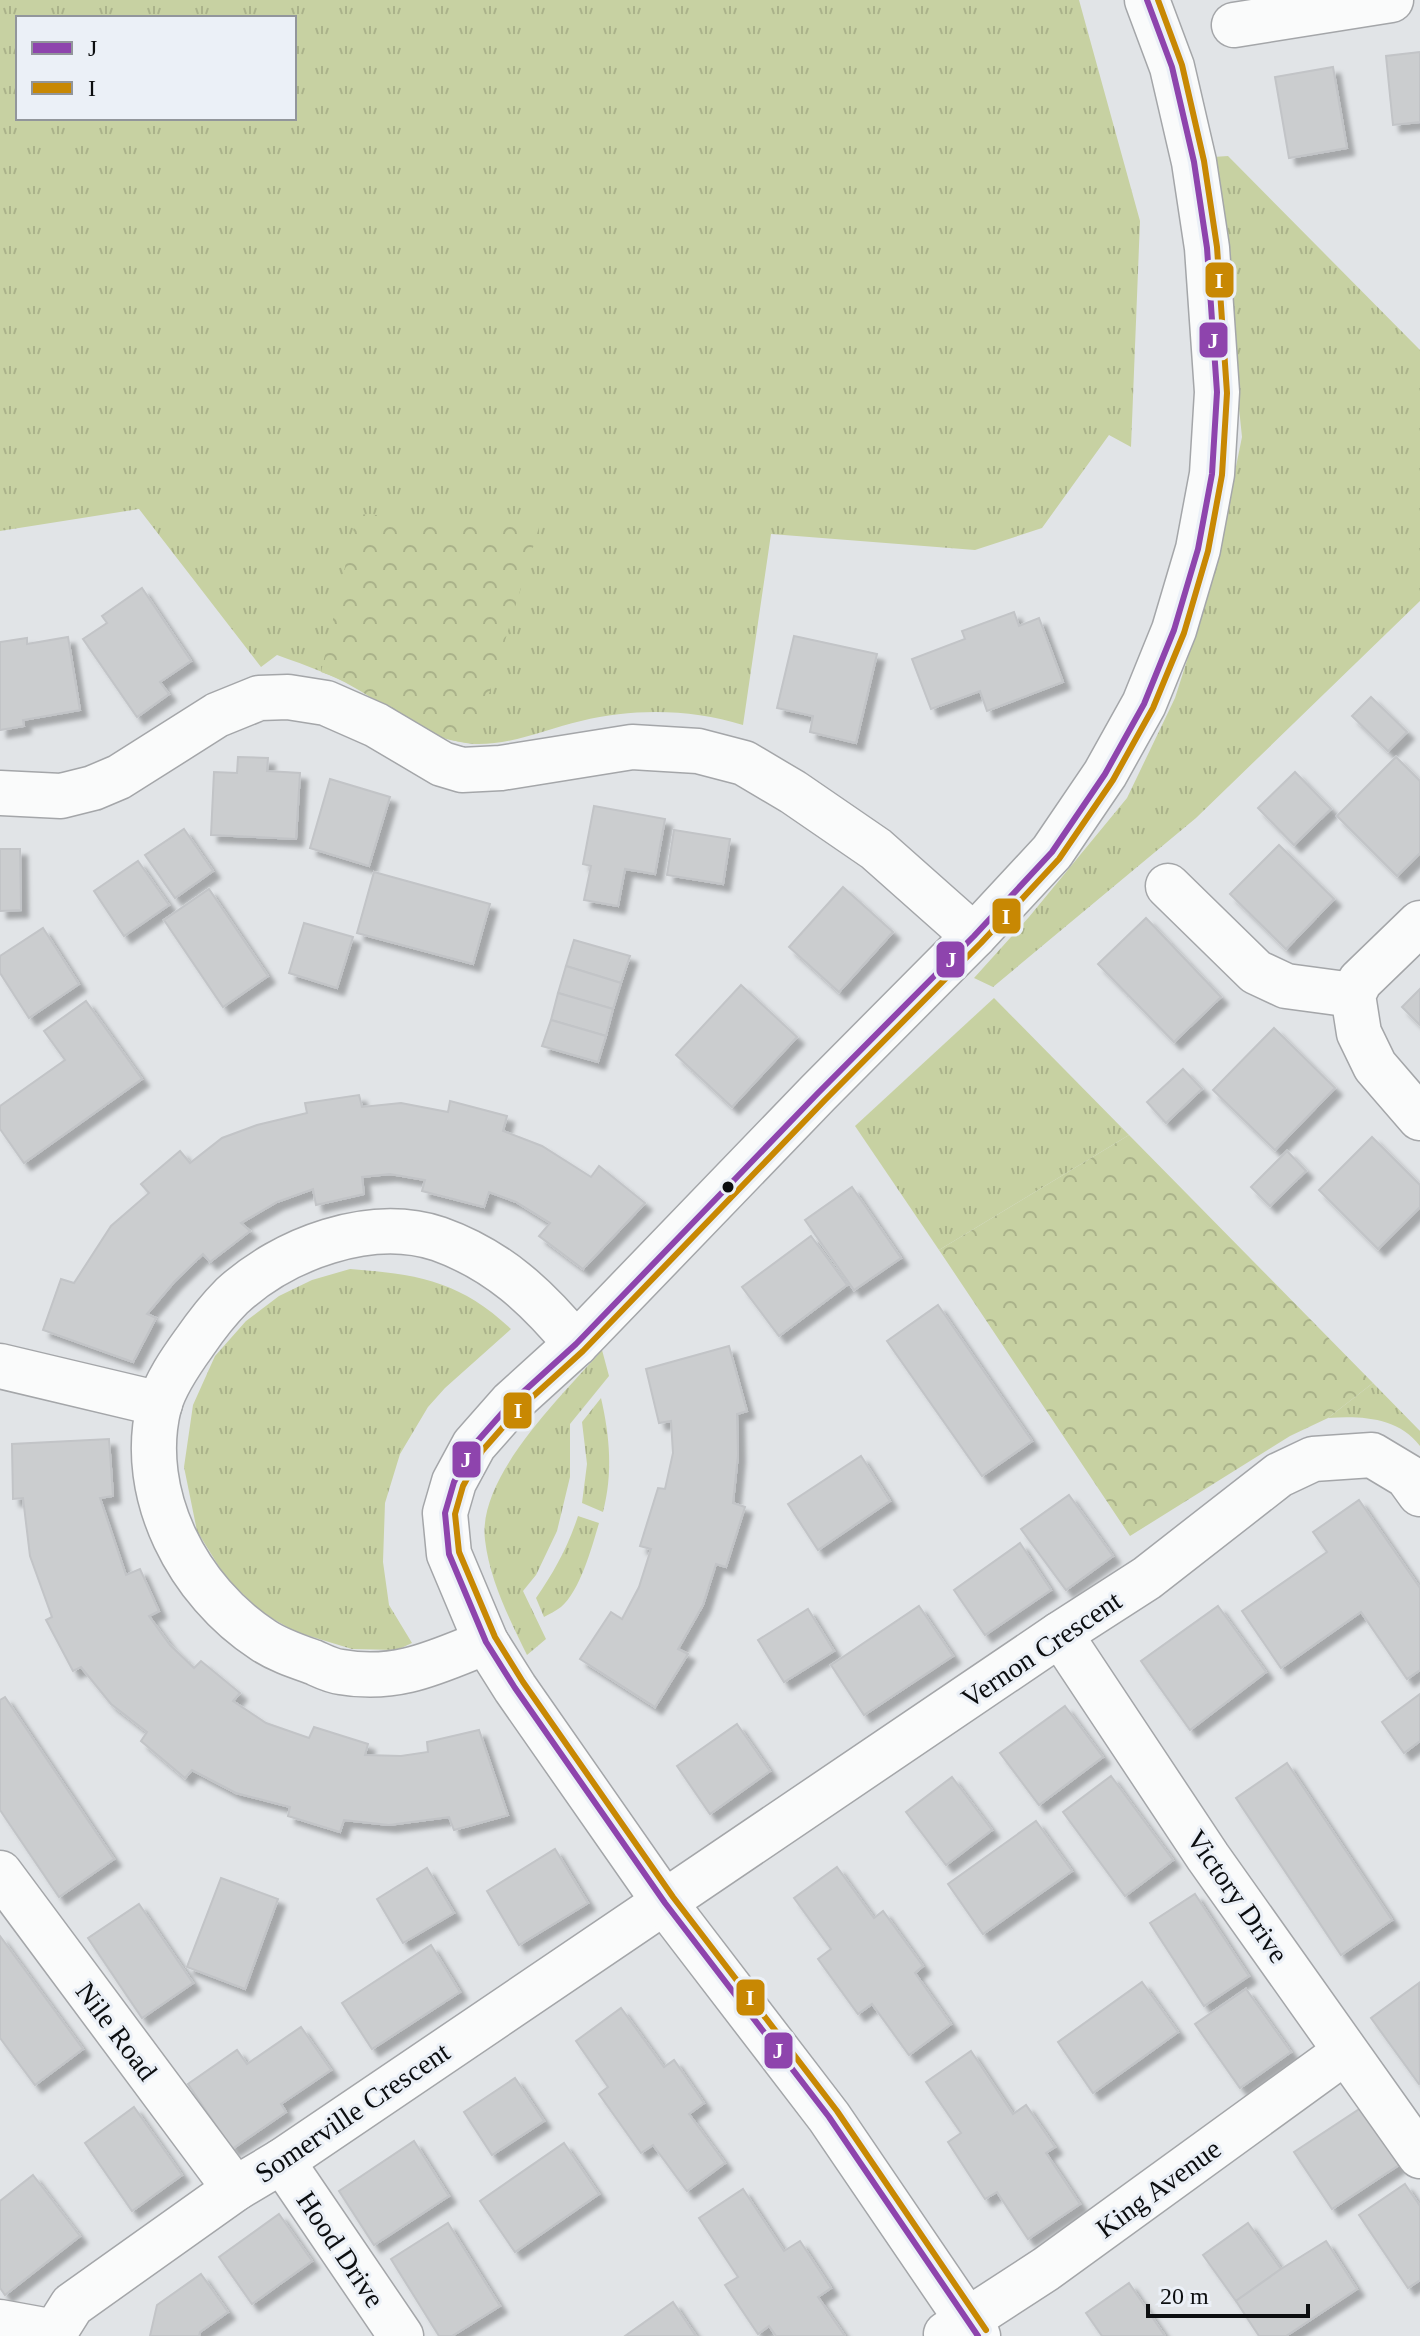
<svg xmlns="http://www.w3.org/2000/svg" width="1420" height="2336" font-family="Georgia,serif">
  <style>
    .grass { fill: url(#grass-tufts); fill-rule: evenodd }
    .park { fill: url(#park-crowns) }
    .building { fill: #cbcdcf; stroke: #c2c4c7; stroke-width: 2; filter: url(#shadow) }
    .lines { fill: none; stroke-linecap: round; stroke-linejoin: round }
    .minor-casing { stroke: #a4a6a9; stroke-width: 47 }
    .minor { stroke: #fafbfb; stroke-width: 44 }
    .bus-1-casing { stroke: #ebf0f7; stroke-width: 12 }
    .bus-2-casing { stroke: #ebf0f7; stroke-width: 12 }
    .bus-1 { stroke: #8e44ad; stroke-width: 6 }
    .bus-2 { stroke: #c88803; stroke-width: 6 }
    .bus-dot { fill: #0c0e10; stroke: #ebf0f7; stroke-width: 3 }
    .labels { text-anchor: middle; stroke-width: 6; stroke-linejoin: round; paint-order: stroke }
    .street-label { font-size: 28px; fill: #0c0e10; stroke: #ebf0f7 }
    .line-badge { stroke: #ebf0f7; stroke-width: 3 }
    .badge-label { font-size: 22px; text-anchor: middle; font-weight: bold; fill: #fff }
  </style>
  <defs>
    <pattern id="grass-tufts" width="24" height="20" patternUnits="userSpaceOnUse" patternTransform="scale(2)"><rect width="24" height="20" fill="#c7d1a2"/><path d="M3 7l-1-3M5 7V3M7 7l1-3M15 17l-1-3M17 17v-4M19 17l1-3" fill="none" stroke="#aab28a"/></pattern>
    <pattern id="park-crowns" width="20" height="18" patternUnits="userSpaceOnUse" patternTransform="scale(2)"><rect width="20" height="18" fill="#c7d1a2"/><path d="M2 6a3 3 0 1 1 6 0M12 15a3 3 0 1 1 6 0" fill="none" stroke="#aab28a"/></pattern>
    <filter id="shadow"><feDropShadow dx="7" dy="7" stdDeviation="2" flood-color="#0004"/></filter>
  </defs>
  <rect width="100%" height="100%" fill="#e1e4e7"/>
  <!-- grass -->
  <g class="grass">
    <path d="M0,0H1079L1140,221L1131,447L1109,435L1042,528L975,550L771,534L743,725C691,709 635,708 581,721C546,729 513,745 475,744C435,742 401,712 367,693C338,677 308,666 277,655L261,667L139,509L0,531ZM18,18H294V118H18Z"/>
    <path d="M1228,156L1420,350V601L1196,818L993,987L974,978L1029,917L1127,798L1175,698L1213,579L1242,437L1213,157Z"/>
    <path d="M994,998L1129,1135L939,1250L855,1126Z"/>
    <path d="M350,1269C418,1274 460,1281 511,1329L445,1388L428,1407L400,1454L385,1503L383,1562L389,1605L412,1643L397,1650L352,1649L296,1632L263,1613L226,1578L197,1531L184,1467L193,1405L215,1356L246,1321L279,1296L312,1280Z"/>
    <path d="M602,1350L609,1376L570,1424V1477L557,1531L536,1575L523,1591L546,1639L527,1655C509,1618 490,1581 485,1540C477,1476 563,1395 602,1350Z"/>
    <path d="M1373,1383L1420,1431V1446C1398,1417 1361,1416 1328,1418Z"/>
    <path d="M601,1398C610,1437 613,1474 603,1512L582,1503L587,1464L582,1422Z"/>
    <path d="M578,1516L599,1523C592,1547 580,1591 561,1607C556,1611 549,1614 544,1617L536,1598C554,1572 568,1547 578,1516Z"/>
  </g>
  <!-- park -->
  <g class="park">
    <path d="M357,514L540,524L474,744C464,742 452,741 443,738C399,722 365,687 321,672Z"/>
    <path d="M1129,1135L1373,1383L1328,1418L1290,1436L1130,1536L939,1250Z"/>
  </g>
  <!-- building -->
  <g class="building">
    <path d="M1420,52V122L1393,125L1386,56Z"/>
    <path d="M1333,67L1347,148L1289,158L1275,77Z"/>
    <path d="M142,588L191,661L160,682L169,694L137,717L83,639L107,623L102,616Z"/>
    <path d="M1014,612L1019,626L1039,618L1063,682L987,711L980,691L931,709L912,659L965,639L962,631Z"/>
    <path d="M794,636L877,654L856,743L810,732L813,716L777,708Z"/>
    <path d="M68,637L80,710L23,720L24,726L0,730V642L27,638V644Z"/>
    <path d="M1371,697L1407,732L1388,751L1352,716Z"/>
    <path d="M238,757L268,758L267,771L300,773L296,839L211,835L214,772L237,773Z"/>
    <path d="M1396,757L1420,781V853L1397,876L1337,816Z"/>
    <path d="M1295,772L1331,809L1294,845L1258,808Z"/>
    <path d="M330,779L390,797L369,866L310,848Z"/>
    <path d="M594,806L665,819L655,874L625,869L618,906L584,900L591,866L583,864Z"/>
    <path d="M184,829L213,871L175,898L145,855Z"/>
    <path d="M674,830L730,839L723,884L667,875Z"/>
    <path d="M1279,845L1334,899L1286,949L1230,894Z"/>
    <path d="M0,849H20L21,910L0,911Z"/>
    <path d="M138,861L169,905L124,936L94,891Z"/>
    <path d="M374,872L490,904L473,964L357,933Z"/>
    <path d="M843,887L893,932L839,992L789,947Z"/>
    <path d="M209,889L268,976L223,1007L164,920Z"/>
    <path d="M1146,918L1221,997L1174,1042L1098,964Z"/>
    <path d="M304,923L353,937L337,988L289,973Z"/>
    <path d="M43,928L79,984L29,1018L0,973V956Z"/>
    <path d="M574,940L630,956L621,983L566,966Z"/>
    <path d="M566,966L621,983L613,1009L558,993Z"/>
    <path d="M741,985L797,1037L732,1107L676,1055Z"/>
    <path d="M1420,989V1025L1402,1007Z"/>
    <path d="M558,993L613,1009L606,1036L551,1020Z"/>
    <path d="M86,1001L142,1079L24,1163L0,1129V1106L65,1060L44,1031Z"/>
    <path d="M551,1020L606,1036L598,1062L542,1046Z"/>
    <path d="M1274,1028L1335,1088L1275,1150L1213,1090Z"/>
    <path d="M1183,1069L1202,1089L1166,1123L1147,1102Z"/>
    <path d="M359,1095L362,1107L401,1103L448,1112L450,1101L507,1116L503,1131L542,1146L591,1177L599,1166L645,1203L583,1269L539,1236L550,1223L516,1202L489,1192L484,1207L422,1191L425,1180L390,1174L362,1177L364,1194L316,1205L313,1189L277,1202L241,1223L250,1231L210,1262L203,1254L174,1282L147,1314L156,1318L133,1362L43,1330L61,1279L74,1283L111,1226L149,1193L141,1184L180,1151L190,1163L222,1138L257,1125L307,1113L305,1103Z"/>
    <path d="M1372,1137L1420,1185V1207L1378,1249L1319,1190Z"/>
    <path d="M1287,1151L1306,1171L1270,1206L1251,1187Z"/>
    <path d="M852,1187L901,1258L854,1290L805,1220Z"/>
    <path d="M811,1236L847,1285L779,1336L742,1287Z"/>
    <path d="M938,1305L1032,1441L982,1476L887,1341Z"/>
    <path d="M729,1346L747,1411L737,1414L738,1455L733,1503L745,1507L726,1567L716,1564L703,1605L678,1649L688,1654L655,1707L580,1659L611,1612L622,1619L639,1587L651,1549L640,1546L658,1488L665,1489L673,1453L671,1421L659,1423L646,1369Z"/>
    <path d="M109,1439L113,1496L100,1498L126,1575L140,1569L159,1611L149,1616L170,1645L194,1668L201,1661L240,1693L233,1701L266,1723L309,1738L314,1727L368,1744L365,1755L401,1756L428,1752L427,1742L479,1730L508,1815L454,1830L449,1817L389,1825L344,1820L340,1832L288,1816L290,1807L236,1793L192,1770L185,1778L141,1741L147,1732L111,1704L81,1667L73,1671L46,1620L52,1617L30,1556L23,1498L13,1499L12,1444Z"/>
    <path d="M861,1456L890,1501L818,1550L788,1504Z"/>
    <path d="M1069,1495L1113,1556L1066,1590L1021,1529Z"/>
    <path d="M1359,1500L1420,1588V1670L1407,1679L1361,1612L1281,1668L1242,1611L1327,1552L1313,1532Z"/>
    <path d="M1020,1543L1051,1590L985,1635L954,1590Z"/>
    <path d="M919,1606L953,1656L864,1715L831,1665Z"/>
    <path d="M1218,1606L1266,1672L1190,1730L1141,1661Z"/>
    <path d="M808,1609L834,1651L784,1682L758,1640Z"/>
    <path d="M1420,1694V1741L1404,1753L1382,1722Z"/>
    <path d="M5,1697L114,1859L59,1897L0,1810V1700Z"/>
    <path d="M1065,1706L1103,1757L1039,1805L1000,1753Z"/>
    <path d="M737,1724L770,1771L710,1814L677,1766Z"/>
    <path d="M1287,1763L1392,1920L1341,1955L1236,1798Z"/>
    <path d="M1111,1776L1173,1860L1125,1896L1063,1812Z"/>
    <path d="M952,1777L992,1830L946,1865L906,1812Z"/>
    <path d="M1036,1821L1072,1871L983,1934L948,1884Z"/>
    <path d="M555,1849L588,1903L519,1945L487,1891Z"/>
    <path d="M837,1867L874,1918L883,1911L923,1966L915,1973L951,2024L909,2055L872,2004L858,2014L818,1959L831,1949L794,1898Z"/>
    <path d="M427,1868L454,1913L403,1943L377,1899Z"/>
    <path d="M221,1878L278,1899L245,1989L187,1967Z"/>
    <path d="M1195,1894L1249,1976L1204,2006L1150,1923Z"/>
    <path d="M139,1904L193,1983L142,2018L88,1938Z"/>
    <path d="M0,1936L83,2049L35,2085L0,2038Z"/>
    <path d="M431,1945L460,1992L372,2049L342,2003Z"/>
    <path d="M1142,1982L1178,2032L1093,2093L1058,2042Z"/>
    <path d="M1419,1983L1420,2083L1419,2084L1371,2018Z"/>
    <path d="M1246,1989L1291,2052L1240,2088L1195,2024Z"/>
    <path d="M621,2008L664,2067L674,2060L704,2103L689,2114L725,2163L687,2191L653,2145L641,2153L599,2094L608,2087L576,2041Z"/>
    <path d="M301,2027L331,2070L281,2104L286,2112L232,2149L188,2084L237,2050L247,2064Z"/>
    <path d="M971,2051L1013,2114L1026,2105L1055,2147L1046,2153L1080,2204L1028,2239L997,2192L985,2199L948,2142L961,2133L926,2082Z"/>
    <path d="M515,2078L544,2121L492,2155L464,2112Z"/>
    <path d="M134,2107L182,2175L132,2211L85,2143Z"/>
    <path d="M1361,2108L1399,2165L1332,2209L1294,2152Z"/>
    <path d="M414,2141L449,2196L374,2245L339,2191Z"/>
    <path d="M564,2143L599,2194L515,2252L480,2201Z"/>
    <path d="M33,2175L80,2236L5,2295L0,2288V2201Z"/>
    <path d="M1405,2184L1420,2206V2280L1408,2288L1359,2215Z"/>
    <path d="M743,2189L784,2251L800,2241L831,2288L818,2297L845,2336H776L769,2326L758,2334L725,2285L738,2277L699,2218Z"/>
    <path d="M279,2214L312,2261L252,2304L219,2257Z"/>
    <path d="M448,2223L500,2306L452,2336H439L391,2259Z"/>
    <path d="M1248,2223L1281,2269L1236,2301L1203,2255Z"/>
    <path d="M1326,2241L1357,2289L1286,2336H1259L1236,2301L1281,2269Z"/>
    <path d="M201,2274L228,2312L200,2332L199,2336H150L157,2305Z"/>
    <path d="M1129,2283L1165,2336H1102L1086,2313Z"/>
    <path d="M673,2302L696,2336H625Z"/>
  </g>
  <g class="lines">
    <defs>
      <g id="minor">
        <path d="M1234,25L1391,0"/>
        <path d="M0,793L61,796L93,788L119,777L217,715L259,698L288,697L326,703L376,725L442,764L462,770L501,768L632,747L698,751L744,763L793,792L876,849L974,936"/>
        <path d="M1168,886L1256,972L1286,986L1353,995"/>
        <path d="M1420,923L1360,981L1353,995L1359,1033L1375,1066L1420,1118"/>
        <path d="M0,1366L160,1404"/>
        <path d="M1060,1634L1208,1857L1420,2156"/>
        <path d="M486,1642C436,1662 397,1682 341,1672C331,1671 322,1666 313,1662C296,1656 278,1650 263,1640C189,1592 137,1495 159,1406C165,1384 181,1361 194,1343C205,1327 218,1310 232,1296C283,1249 370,1216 439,1239C498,1260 537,1297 576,1344"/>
        <path d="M0,1873L235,2189"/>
        <path d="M282,2161L401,2336"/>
        <path d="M0,2322L55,2332"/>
        <path d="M946,2334L1046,2269L1345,2052"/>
        <path d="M55,2336V2332L72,2305L235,2189L282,2161L1060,1634L1147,1578L1279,1475L1313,1459L1372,1455L1407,1476L1420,1494"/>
        <path d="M978,2336L829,2117L665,1903L515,1688L486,1642L449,1554L445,1513L454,1482L474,1445L511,1403L576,1344L818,1093L974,936L1052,852L1105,774L1144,704L1174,630L1198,549L1212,474L1217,392L1207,248L1194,162L1172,67L1147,0"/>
      </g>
    </defs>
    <!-- minor casing -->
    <use href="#minor" class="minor-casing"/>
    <!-- minor -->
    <use href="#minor" class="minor"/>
    <defs>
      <path id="bus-1" d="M978,2336L829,2117L665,1903L515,1688L486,1642L449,1554L445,1513L454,1482L474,1445L511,1403L576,1344L818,1093L974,936L1052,852L1105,774L1144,704L1174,630L1198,549L1212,474L1217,392L1207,248L1194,162L1172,67L1147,0"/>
      <path id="bus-2" d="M986,2330L837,2111L673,1897L523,1682L495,1637L459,1552L455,1514L463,1486L482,1451L518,1410L583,1351L825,1100L981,943L1059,859L1113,780L1153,708L1184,633L1208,551L1222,475L1227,393L1217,247L1204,161L1182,65L1158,0"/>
    </defs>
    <!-- bus-1 casing -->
    <use href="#bus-1" class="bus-1-casing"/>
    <!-- bus-2 casing -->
    <use href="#bus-2" class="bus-2-casing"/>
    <!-- bus-1 -->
    <use href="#bus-1" class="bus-1"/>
    <!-- bus-2 -->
    <use href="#bus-2" class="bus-2"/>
  </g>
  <!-- markers -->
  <circle class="bus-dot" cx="728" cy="1187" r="7"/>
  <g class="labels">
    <!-- street labels -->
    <g class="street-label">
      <text transform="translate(1041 1649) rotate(-34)" y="10">Vernon Crescent</text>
      <text transform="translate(1238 1896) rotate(55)" y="10">Victory Drive</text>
      <text transform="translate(117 2031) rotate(53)" y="10">Nile Road</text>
      <text transform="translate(352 2112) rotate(-34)" y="10">Somerville Crescent</text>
      <text transform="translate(1158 2188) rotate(-36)" y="10">King Avenue</text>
      <text transform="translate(341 2249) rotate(56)" y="10">Hood Drive</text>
    </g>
  </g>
  <g class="line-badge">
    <rect x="1204" y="261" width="31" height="38" rx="8" fill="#c88803"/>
    <rect x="1198" y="321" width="31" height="38" rx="8" fill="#8e44ad"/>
    <rect x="991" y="897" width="31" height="38" rx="8" fill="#c88803"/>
    <rect x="935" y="940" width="31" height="39" rx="8" fill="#8e44ad"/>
    <rect x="502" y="1391" width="31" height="39" rx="8" fill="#c88803"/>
    <rect x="451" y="1440" width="31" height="39" rx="8" fill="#8e44ad"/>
    <rect x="735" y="1978" width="31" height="39" rx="8" fill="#c88803"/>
    <rect x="763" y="2031" width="31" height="39" rx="8" fill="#8e44ad"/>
  </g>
  <g class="badge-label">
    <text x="1219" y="288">I</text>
    <text x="1213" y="348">J</text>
    <text x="1006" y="924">I</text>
    <text x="951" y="967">J</text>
    <text x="518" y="1418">I</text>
    <text x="466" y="1467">J</text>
    <text x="750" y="2005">I</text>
    <text x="778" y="2058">J</text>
  </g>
  <!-- legend -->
  <rect x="16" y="16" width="280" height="104" fill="#ebf0f7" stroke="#92969b" stroke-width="2"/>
  <rect x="32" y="42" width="40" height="12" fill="#8e44ad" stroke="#92969b" stroke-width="2"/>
  <text x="88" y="56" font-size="24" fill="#0c0e10">J</text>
  <rect x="32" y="82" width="40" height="12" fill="#c88803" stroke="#92969b" stroke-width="2"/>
  <text x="88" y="96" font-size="24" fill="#0c0e10">I</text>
  <!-- scale -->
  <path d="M1148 2304v12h160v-12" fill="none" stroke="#0c0e10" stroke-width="4"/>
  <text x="1160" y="2304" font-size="24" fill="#0c0e10" stroke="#ebf0f7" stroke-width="6" paint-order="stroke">20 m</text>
</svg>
